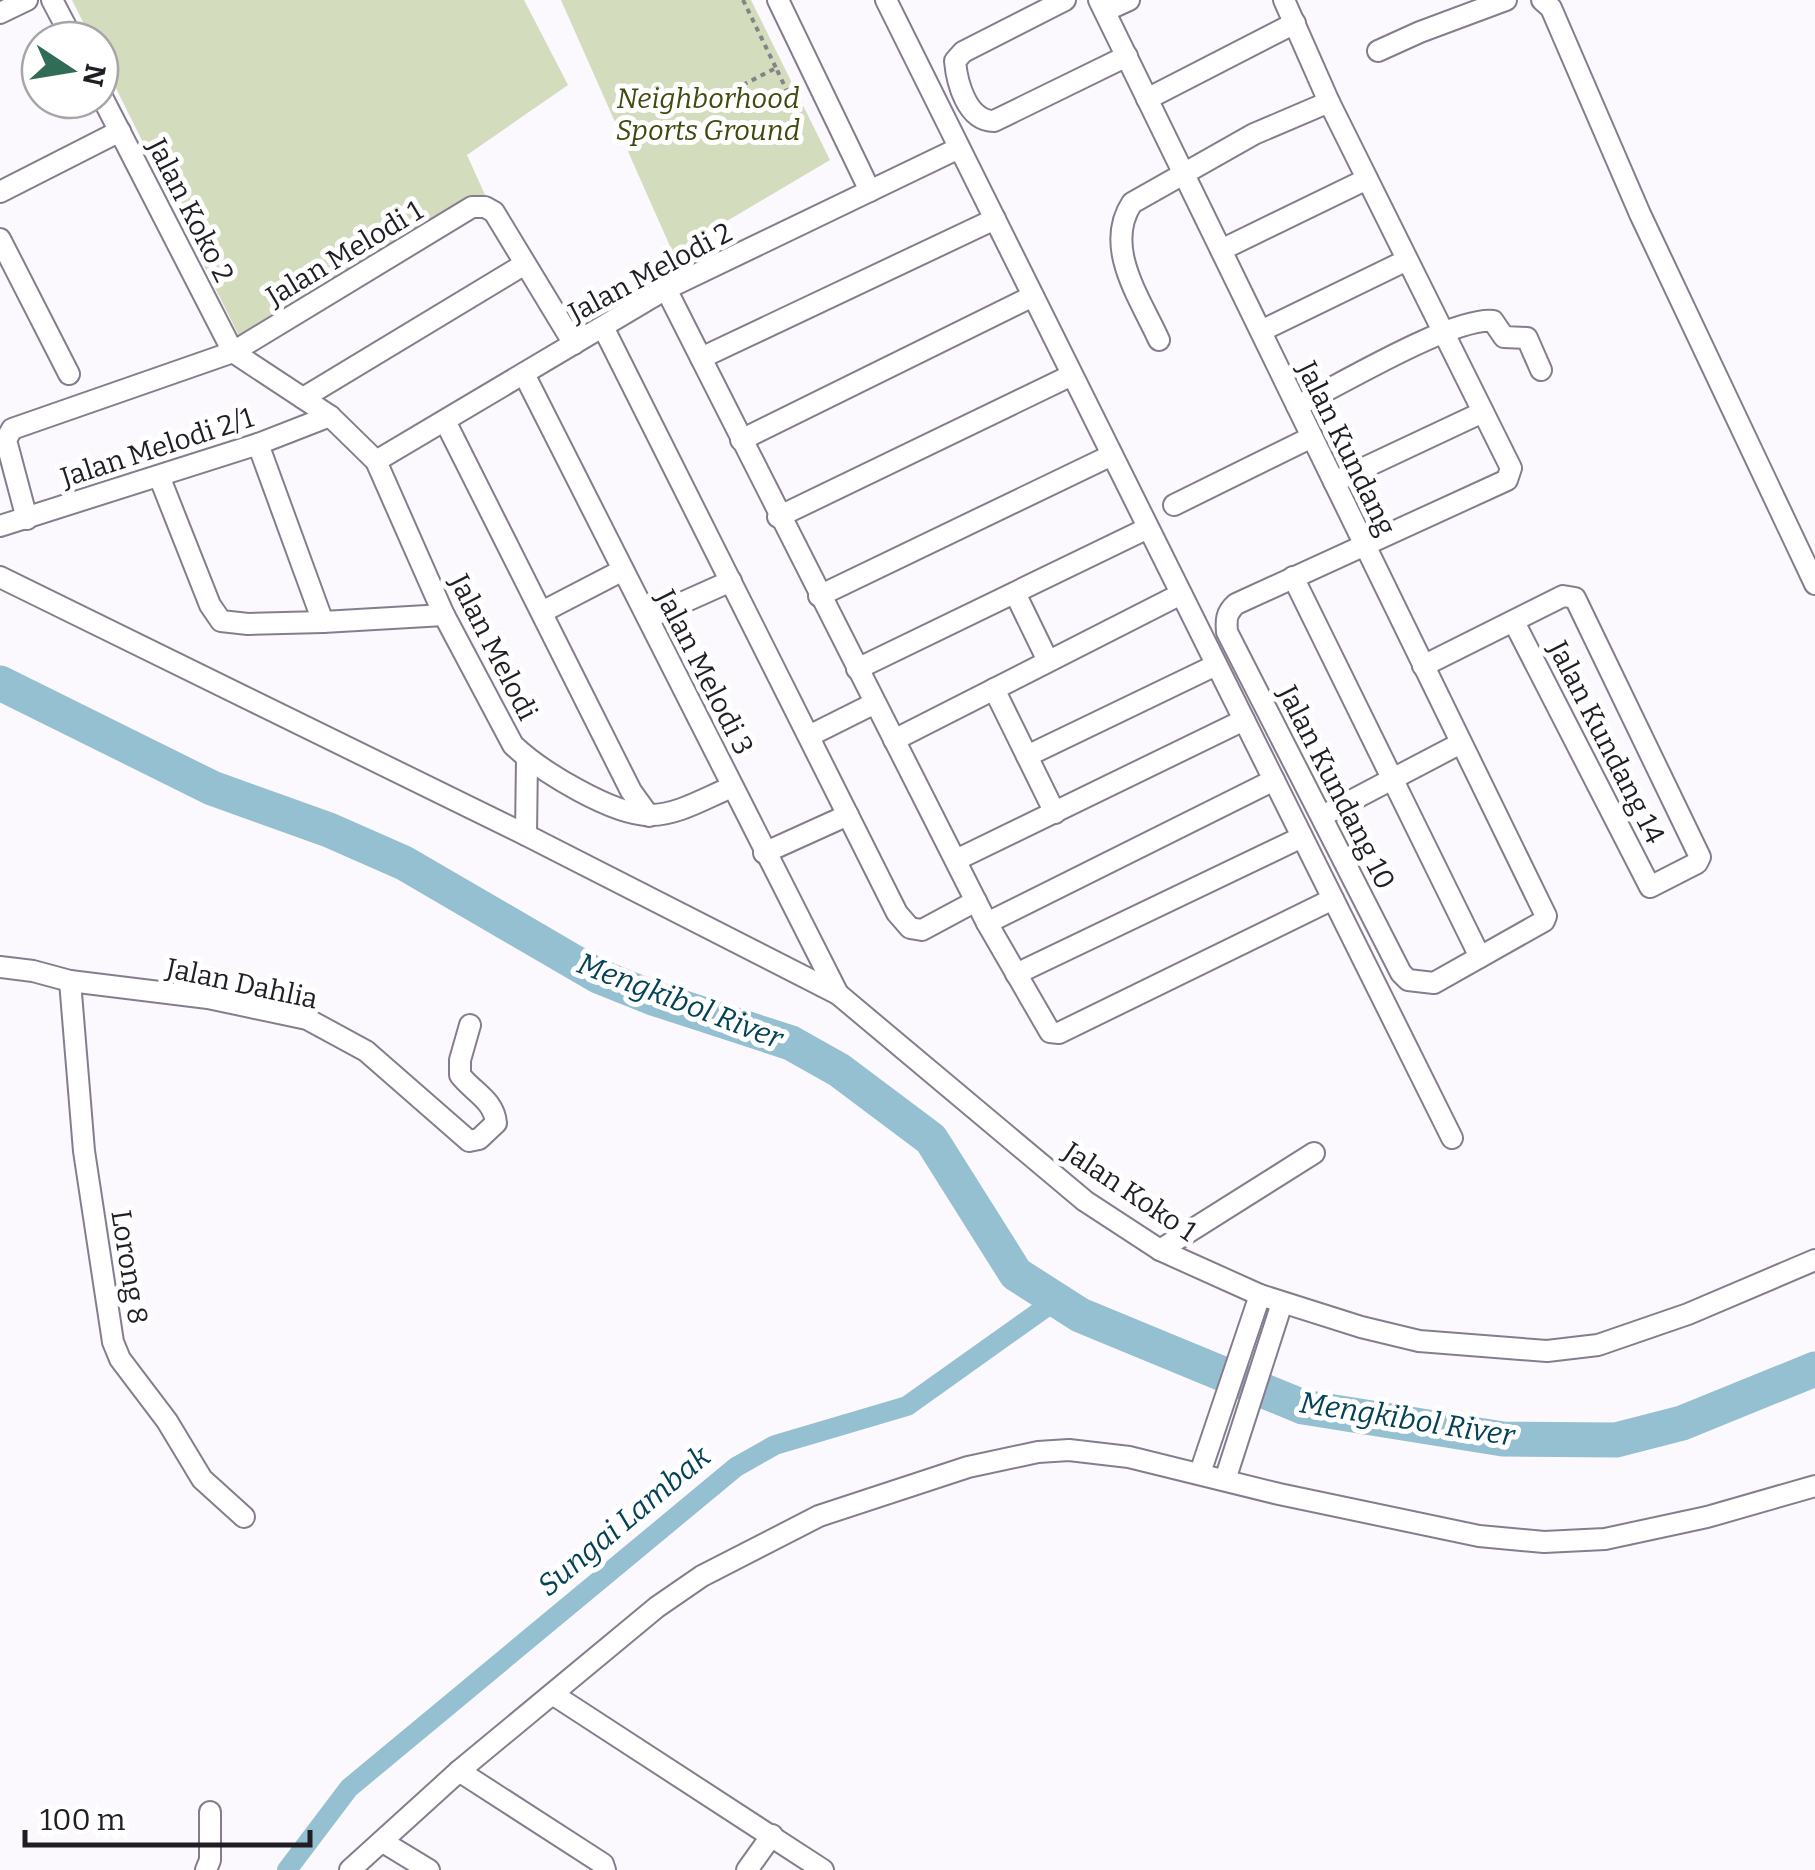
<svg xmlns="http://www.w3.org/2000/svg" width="1815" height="1870" font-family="Bitter,serif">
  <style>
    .green { fill: #d3dcbc }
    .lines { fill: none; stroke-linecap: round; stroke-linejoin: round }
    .canal { stroke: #95c0d2; stroke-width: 20 }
    .river { stroke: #95c0d2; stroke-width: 35 }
    .minor-casing { stroke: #857d8d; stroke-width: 24 }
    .path { stroke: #868388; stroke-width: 4; stroke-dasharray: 5 5; stroke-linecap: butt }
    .minor { stroke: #fff; stroke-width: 20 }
    .labels { text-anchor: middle; stroke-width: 10; stroke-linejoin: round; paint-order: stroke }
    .park-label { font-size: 28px; font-style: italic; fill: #3e4a0e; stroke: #fff }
    .street-label { font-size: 28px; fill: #211d24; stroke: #fff }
    .water-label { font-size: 30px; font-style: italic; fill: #044256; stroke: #fff }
  </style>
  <rect width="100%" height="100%" fill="#fbf9fd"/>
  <!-- green -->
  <g class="green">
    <path d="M72,0H524L568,85L467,155L486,197L241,340L100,56V40H92Z"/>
    <path d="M561,0H751L830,160L673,253Z"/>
  </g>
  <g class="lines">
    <!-- canal -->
    <path class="canal" d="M287,1870L349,1788L736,1467L775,1445L907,1406L1056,1300"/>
    <!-- river -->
    <path class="river" d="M0,683L212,788L329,830L404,863L598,976L653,998L791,1043L839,1070L931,1139L1016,1274L1080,1315L1303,1407L1503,1439L1616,1440L1682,1423L1815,1369"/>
    <defs>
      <g id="minor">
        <path d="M52,0L73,40"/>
        <path d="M778,0L870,191"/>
        <path d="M886,0L1452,1138"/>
        <path d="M1065,0L963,52L955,61C957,83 967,121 994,121L1127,56"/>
        <path d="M1099,0L1297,406C1380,576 1463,746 1546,916L1544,921L1434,983L1408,980L1401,973L1227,632C1226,620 1226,613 1236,604L1507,480L1511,468L1329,102L1284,0"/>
        <path d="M1542,0L1551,8L1640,214L1815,584"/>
        <path d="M1105,11L1129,0"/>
        <path d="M0,13L27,0"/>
        <path d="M1378,51L1420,32L1506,0"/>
        <path d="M100,93L233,352L330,416L376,461L444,615L513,745C540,771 614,816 651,815C678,815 707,797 732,787"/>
        <path d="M1147,99L1295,23"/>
        <path d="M0,192L120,131"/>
        <path d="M0,239L69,374"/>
        <path d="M1221,250L1367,179"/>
        <path d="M666,289L987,923L1050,1032L1059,1033L1333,899"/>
        <path d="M603,327L897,913L910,928L922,930L976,901"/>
        <path d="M1261,331L1407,260"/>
        <path d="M1159,340C1140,298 1103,247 1132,203L1254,134L1329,102"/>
        <path d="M701,358L995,219"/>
        <path d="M524,374L838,994"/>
        <path d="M303,398L525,264"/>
        <path d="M1297,406C1338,386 1452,317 1493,321L1504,337L1527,338L1541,370"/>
        <path d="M445,421L631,791L649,816"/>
        <path d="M741,440L1033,296"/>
        <path d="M258,444L323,622"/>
        <path d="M376,461L666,289L959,148"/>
        <path d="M159,476L210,605L221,621L248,624L323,622L444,615"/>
        <path d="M1334,482L1483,412"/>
        <path d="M1174,505L1312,437"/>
        <path d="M778,517L1072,375"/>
        <path d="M27,519L6,440L12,429L233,352L472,207H485L494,212L574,344"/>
        <path d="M0,526L258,444L330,416"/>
        <path d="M0,577L526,835L838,994L1085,1201L1160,1250L1260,1295L1361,1327L1419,1341L1547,1351L1598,1345L1688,1314L1815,1260"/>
        <path d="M1293,577L1480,957"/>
        <path d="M1015,593L1048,661"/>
        <path d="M819,596L1112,455"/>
        <path d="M542,612L623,570"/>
        <path d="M648,618L731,581"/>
        <path d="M1423,666L1563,596L1575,598L1700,857L1697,863L1650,887L1514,622"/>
        <path d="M857,669L1148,528"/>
        <path d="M994,689L1055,813"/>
        <path d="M809,736L875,703"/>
        <path d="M894,740L1181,594"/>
        <path d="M1027,756L1216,665"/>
        <path d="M1322,816L1461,743"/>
        <path d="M526,835L527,758"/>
        <path d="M764,853L848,815"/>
        <path d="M956,860L1244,720"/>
        <path d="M987,923L1274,780"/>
        <path d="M0,967L33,971L70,981L208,998L307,1019L366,1051L469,1141L479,1139L496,1123C494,1100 473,1092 460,1075V1060L470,1025"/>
        <path d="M1016,974L1302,837"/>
        <path d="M70,981L84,1151L113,1342L120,1359L167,1421L202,1479L244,1517"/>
        <path d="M1160,1250L1314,1153"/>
        <path d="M1200,1473L1260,1295"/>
        <path d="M1225,1480L1282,1303"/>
        <path d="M554,1695L823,1870"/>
        <path d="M459,1771L603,1864L605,1870"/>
        <path d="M383,1842L429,1870"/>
        <path d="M206,1870L210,1860V1812"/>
        <path d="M350,1870L459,1771L657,1607L702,1576L819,1516L968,1467L1038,1452L1069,1450L1129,1457L1279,1494L1479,1536L1544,1542L1605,1539L1707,1517L1815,1486"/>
        <path d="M747,1870L772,1835"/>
      </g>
    </defs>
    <!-- minor casing -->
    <use href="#minor" class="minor-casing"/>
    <!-- path -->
    <g class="path">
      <path d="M743,0L776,68"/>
      <path d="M725,94L776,68L801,120"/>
    </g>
    <!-- minor -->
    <use href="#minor" class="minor"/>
  </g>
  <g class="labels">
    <!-- park labels -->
    <g class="park-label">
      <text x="708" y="108">Neighborhood<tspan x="708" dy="32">Sports Ground</tspan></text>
    </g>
    <!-- street labels -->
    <g class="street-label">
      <text transform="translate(191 210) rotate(63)" y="10">Jalan Koko 2</text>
      <text transform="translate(344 253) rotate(-31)" y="10">Jalan Melodi 1</text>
      <text transform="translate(650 272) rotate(-28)" y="10">Jalan Melodi 2</text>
      <text transform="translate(157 447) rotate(-18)" y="10">Jalan Melodi 2/1</text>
      <text transform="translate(1347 448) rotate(64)" y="10">Jalan Kundang</text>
      <text transform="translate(494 647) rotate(63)" y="10">Jalan Melodi</text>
      <text transform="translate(705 672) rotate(63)" y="10">Jalan Melodi 3</text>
      <text transform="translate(1607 742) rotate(63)" y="10">Jalan Kundang 14</text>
      <text transform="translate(1337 787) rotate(63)" y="10">Jalan Kundang 10</text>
      <text transform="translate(242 983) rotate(12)" y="10">Jalan Dahlia</text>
      <text transform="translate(1130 1191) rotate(34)" y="10">Jalan Koko 1</text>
      <text transform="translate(130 1267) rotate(81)" y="10">Lorong 8</text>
    </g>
    <!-- water labels -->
    <g class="water-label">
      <text transform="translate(680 1001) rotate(21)" y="10">Mengkibol River</text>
      <text transform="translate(1407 1419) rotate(9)" y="10">Mengkibol River</text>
      <text transform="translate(624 1521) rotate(-40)" y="10">Sungai Lambak</text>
    </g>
  </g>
  <!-- north arrow -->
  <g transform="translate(70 70) rotate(102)"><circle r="48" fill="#ffffff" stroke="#a6a5a7" stroke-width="2.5"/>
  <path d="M0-8L18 38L0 25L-18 38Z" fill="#306c56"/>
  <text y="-15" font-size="28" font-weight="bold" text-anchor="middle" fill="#211d24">N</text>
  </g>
  <!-- scale -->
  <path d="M25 1830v15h285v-15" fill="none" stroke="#211d24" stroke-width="5"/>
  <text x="40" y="1830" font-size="30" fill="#211d24" stroke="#ffffff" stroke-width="8" paint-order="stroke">100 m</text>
</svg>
